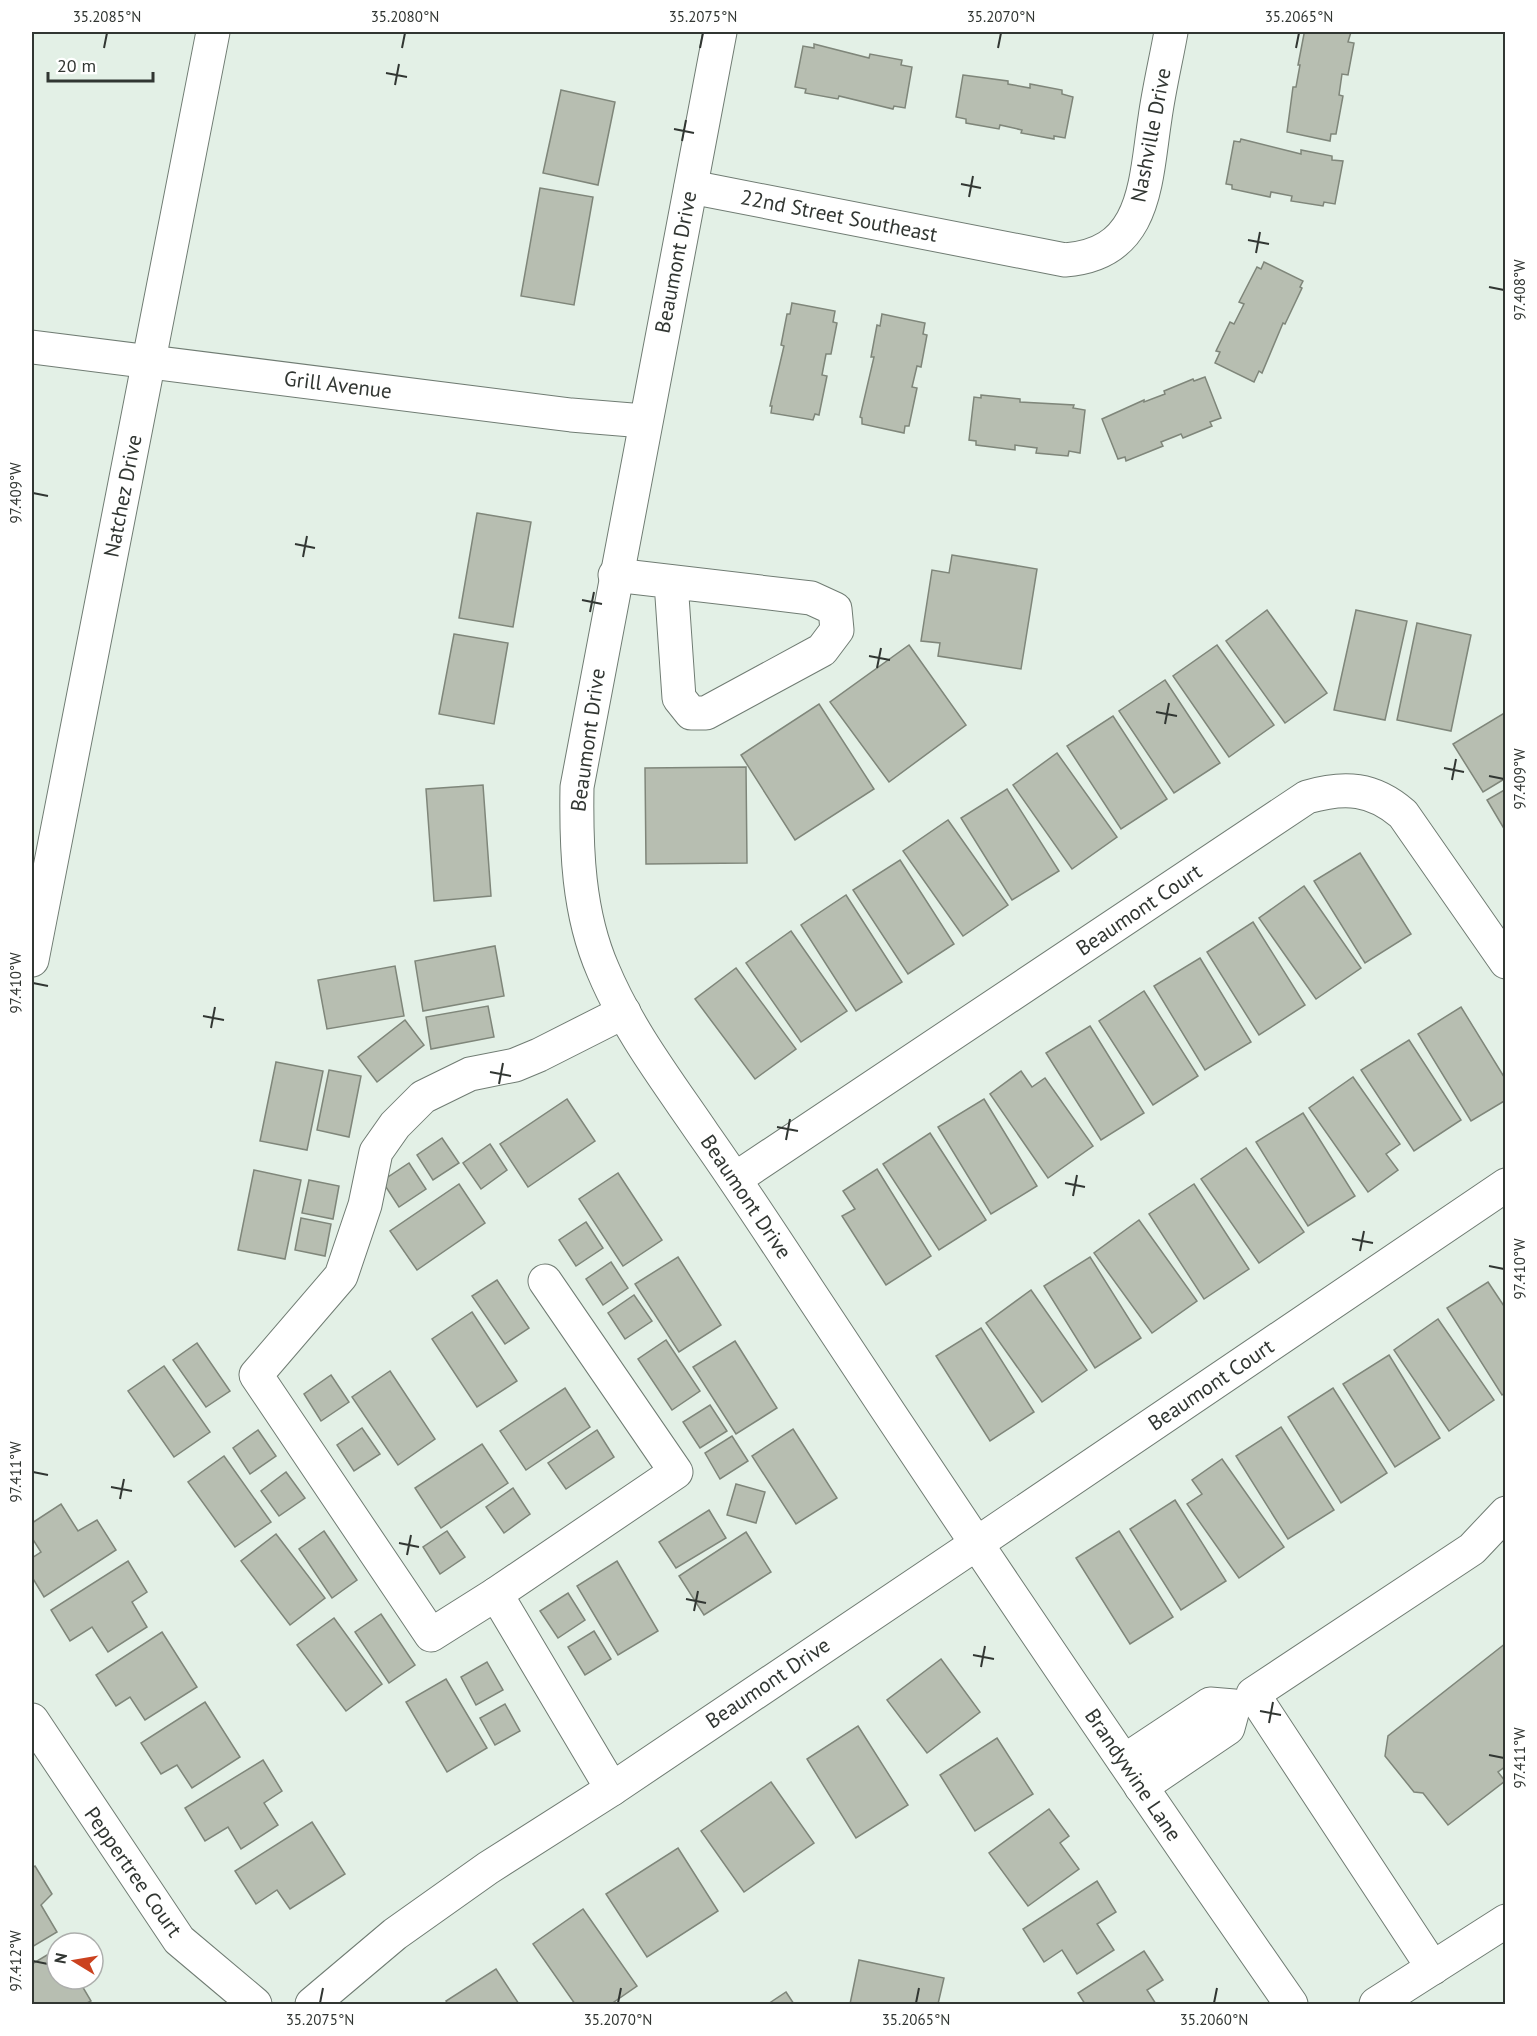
<svg xmlns="http://www.w3.org/2000/svg" width="1537" height="2036" font-family="'PT Sans',sans-serif">
  <style>
    .building { fill: #b7beb1; stroke: #7f867a; stroke-width: 1.5 }
    .lines { fill: none; stroke-linecap: round; stroke-linejoin: round }
    .minor-casing { stroke: #707c73; stroke-width: 35 }
    .minor { stroke: #fff; stroke-width: 33 }
    .ticks { fill: none; stroke: #313632; stroke-width: 2 }
    .labels { text-anchor: middle; stroke-width: 6; stroke-linejoin: round; paint-order: stroke }
    .street-label { font-size: 21px; fill: #313632; stroke: #fff }
    .neatline { fill: none; stroke: #313632; stroke-width: 2 }
    .ticks-label { font-size: 15px; text-anchor: middle; fill: #313632 }
  </style>
  <rect width="100%" height="100%" fill="#e3f0e6"/>
  <!-- building -->
  <g class="building">
    <path d="M1307,32H1351L1348,42L1354,43L1348,75L1342,74L1339,95L1343,96L1336,134H1331L1330,141L1287,132L1293,87H1296L1300,65H1298L1304,34Z"/>
    <path d="M814,44L869,58L870,54L902,60L901,65L912,67L905,108L894,106L893,109L839,96L838,99L805,93L806,89L795,87L803,46L814,48Z"/>
    <path d="M963,75L1008,81V84L1030,88V84L1062,90V94L1073,97L1065,138L1054,136V139L1021,133L1022,130L1000,125L999,129L966,123V119L956,117Z"/>
    <path d="M561,90L615,102L598,185L543,173Z"/>
    <path d="M1241,139L1301,154V150L1332,156V160L1343,161L1335,204L1324,202L1323,206L1291,201L1292,196L1271,192L1270,197L1232,189V185L1226,184L1234,141L1240,142Z"/>
    <path d="M540,188L593,197L574,305L521,296Z"/>
    <path d="M1264,262L1303,281L1300,287L1302,288L1285,324L1283,323L1262,373L1259,371L1254,382L1215,363L1220,352L1216,351L1230,322L1234,324L1244,304L1239,302L1257,267L1261,269Z"/>
    <path d="M792,303L835,311L833,322L837,323L831,354H826L822,375L827,376L819,415L815,414L813,420L771,413L772,406H770L784,346L781,345L787,314H790Z"/>
    <path d="M882,314L925,323L923,334L927,335L921,367L917,366L912,387L917,388L909,426H905L904,433L862,424V418L860,417L874,357H871L877,325L880,326Z"/>
    <path d="M1205,377L1221,418L1210,422L1212,426L1183,438L1181,434L1161,442L1163,446L1126,461L1125,457L1118,459L1102,419L1144,400V402L1165,394L1164,391L1193,379L1194,381Z"/>
    <path d="M981,395L1020,399V402L1074,405L1073,408L1085,410L1080,453L1069,451L1068,456L1036,453L1037,448L1015,445V450L976,445V441L969,440L974,397L981,398Z"/>
    <path d="M477,513L531,522L513,627L459,618Z"/>
    <path d="M952,555L1037,569L1021,669L938,656L940,643L921,641L932,570L949,573Z"/>
    <path d="M1267,610L1327,693L1285,723L1226,641Z"/>
    <path d="M1356,610L1407,621L1385,720L1334,710Z"/>
    <path d="M1417,623L1471,635L1451,731L1397,720Z"/>
    <path d="M454,634L508,643L494,724L439,714Z"/>
    <path d="M909,645L966,725L889,782L830,702Z"/>
    <path d="M1217,645L1274,725L1229,757L1173,676Z"/>
    <path d="M1165,680L1220,763L1174,793L1119,711Z"/>
    <path d="M819,704L874,789L795,840L741,755Z"/>
    <path d="M1506,712V778L1483,792L1453,744Z"/>
    <path d="M1113,716L1167,799L1121,829L1067,746Z"/>
    <path d="M1057,753L1117,837L1072,869L1013,785Z"/>
    <path d="M746,767L747,863L646,864L645,768Z"/>
    <path d="M483,785L491,896L434,901L426,789Z"/>
    <path d="M1007,789L1059,871L1012,900L961,818Z"/>
    <path d="M1506,789V832L1487,800Z"/>
    <path d="M948,820L1008,905L963,936L903,851Z"/>
    <path d="M1360,853L1411,934L1365,963L1314,881Z"/>
    <path d="M900,860L954,944L908,974L853,890Z"/>
    <path d="M1304,886L1361,968L1316,999L1259,918Z"/>
    <path d="M846,895L902,982L856,1011L801,925Z"/>
    <path d="M1253,922L1305,1005L1259,1035L1207,952Z"/>
    <path d="M791,931L847,1011L801,1042L746,963Z"/>
    <path d="M495,946L504,996L423,1011L415,961Z"/>
    <path d="M1200,958L1251,1042L1205,1070L1154,986Z"/>
    <path d="M395,966L404,1016L327,1029L318,980Z"/>
    <path d="M736,968L796,1049L755,1079L695,999Z"/>
    <path d="M1144,991L1198,1076L1153,1105L1099,1021Z"/>
    <path d="M488,1006L494,1037L431,1049L426,1017Z"/>
    <path d="M1461,1007L1506,1080V1100L1471,1121L1418,1034Z"/>
    <path d="M405,1020L424,1045L377,1082L358,1057Z"/>
    <path d="M1090,1026L1144,1113L1101,1140L1046,1053Z"/>
    <path d="M1409,1040L1461,1120L1414,1151L1361,1070Z"/>
    <path d="M276,1062L323,1071L307,1150L260,1141Z"/>
    <path d="M329,1070L361,1076L349,1137L317,1130Z"/>
    <path d="M1021,1071L1032,1087L1045,1078L1093,1146L1048,1178L990,1094Z"/>
    <path d="M1353,1077L1400,1144L1386,1154L1398,1170L1368,1192L1309,1108Z"/>
    <path d="M567,1099L595,1141L528,1187L500,1144Z"/>
    <path d="M984,1099L1037,1186L991,1214L938,1127Z"/>
    <path d="M1303,1113L1355,1196L1308,1226L1256,1142Z"/>
    <path d="M930,1133L986,1220L939,1250L883,1164Z"/>
    <path d="M442,1138L459,1163L433,1180L417,1155Z"/>
    <path d="M490,1144L507,1170L481,1189L463,1163Z"/>
    <path d="M1246,1148L1304,1232L1259,1263L1201,1179Z"/>
    <path d="M409,1163L426,1189L399,1207L382,1181Z"/>
    <path d="M877,1169L931,1256L886,1285L842,1216L855,1209L843,1191Z"/>
    <path d="M254,1170L301,1180L285,1259L238,1250Z"/>
    <path d="M618,1173L662,1240L623,1266L579,1199Z"/>
    <path d="M309,1180L339,1186L333,1219L302,1213Z"/>
    <path d="M459,1184L485,1223L417,1270L390,1231Z"/>
    <path d="M1194,1184L1249,1269L1204,1299L1149,1214Z"/>
    <path d="M301,1218L331,1224L325,1256L295,1250Z"/>
    <path d="M1139,1220L1197,1301L1152,1333L1094,1253Z"/>
    <path d="M586,1222L603,1248L576,1266L559,1240Z"/>
    <path d="M678,1257L721,1325L679,1352L635,1284Z"/>
    <path d="M1090,1257L1141,1338L1095,1368L1044,1286Z"/>
    <path d="M611,1262L628,1288L603,1305L586,1279Z"/>
    <path d="M497,1280L529,1328L505,1344L472,1296Z"/>
    <path d="M1488,1282L1506,1309V1392L1502,1395L1447,1308Z"/>
    <path d="M1031,1290L1087,1370L1042,1402L986,1323Z"/>
    <path d="M634,1295L652,1321L625,1339L608,1313Z"/>
    <path d="M472,1312L517,1381L477,1407L432,1339Z"/>
    <path d="M1438,1319L1494,1400L1449,1431L1394,1350Z"/>
    <path d="M981,1328L1034,1412L990,1441L936,1356Z"/>
    <path d="M666,1340L700,1391L672,1410L638,1359Z"/>
    <path d="M735,1341L777,1408L736,1434L693,1367Z"/>
    <path d="M197,1343L230,1391L206,1407L173,1360Z"/>
    <path d="M1389,1355L1440,1438L1395,1467L1343,1384Z"/>
    <path d="M164,1366L210,1432L174,1457L128,1391Z"/>
    <path d="M390,1371L435,1439L398,1465L352,1397Z"/>
    <path d="M331,1375L349,1402L321,1421L304,1394Z"/>
    <path d="M565,1388L590,1427L526,1470L500,1431Z"/>
    <path d="M1333,1388L1387,1473L1341,1503L1288,1417Z"/>
    <path d="M710,1405L727,1431L700,1448L683,1422Z"/>
    <path d="M1281,1427L1334,1510L1288,1539L1236,1456Z"/>
    <path d="M362,1428L380,1454L354,1471L337,1445Z"/>
    <path d="M793,1429L837,1498L796,1524L752,1456Z"/>
    <path d="M258,1430L276,1456L250,1474L233,1448Z"/>
    <path d="M597,1430L614,1457L566,1489L548,1463Z"/>
    <path d="M732,1436L748,1461L720,1479L705,1453Z"/>
    <path d="M482,1444L508,1483L441,1528L415,1488Z"/>
    <path d="M224,1456L271,1522L235,1547L188,1482Z"/>
    <path d="M1222,1459L1284,1547L1239,1578L1187,1504L1202,1494L1192,1480Z"/>
    <path d="M286,1472L305,1498L279,1516L261,1491Z"/>
    <path d="M736,1484L765,1492L756,1523L727,1515Z"/>
    <path d="M513,1488L530,1514L504,1533L486,1507Z"/>
    <path d="M1175,1500L1226,1581L1181,1610L1130,1529Z"/>
    <path d="M61,1504L78,1531L97,1520L116,1550L44,1597L32,1577V1558L41,1552L32,1538V1523Z"/>
    <path d="M709,1510L726,1538L676,1568L659,1542Z"/>
    <path d="M324,1531L357,1580L332,1598L299,1549Z"/>
    <path d="M447,1531L465,1557L440,1574L423,1547Z"/>
    <path d="M1119,1531L1173,1617L1130,1644L1076,1558Z"/>
    <path d="M746,1532L771,1572L704,1615L679,1576Z"/>
    <path d="M276,1534L325,1598L290,1625L241,1561Z"/>
    <path d="M128,1561L147,1592L132,1602L147,1627L108,1652L92,1627L70,1641L51,1610Z"/>
    <path d="M617,1561L658,1631L618,1655L577,1586Z"/>
    <path d="M568,1593L585,1620L558,1638L540,1611Z"/>
    <path d="M381,1614L415,1665L389,1683L355,1632Z"/>
    <path d="M334,1618L382,1684L346,1711L297,1645Z"/>
    <path d="M594,1631L611,1659L585,1675L568,1647Z"/>
    <path d="M162,1632L197,1687L145,1720L130,1697L116,1706L96,1675Z"/>
    <path d="M1506,1643V1766L1498,1772L1505,1781L1448,1825L1423,1793L1414,1792L1385,1756L1388,1736Z"/>
    <path d="M941,1659L980,1712L927,1753L887,1700Z"/>
    <path d="M487,1662L503,1690L476,1705L461,1677Z"/>
    <path d="M446,1679L487,1748L447,1772L406,1702Z"/>
    <path d="M205,1702L240,1757L192,1788L177,1765L161,1774L141,1743Z"/>
    <path d="M505,1704L520,1731L495,1745L480,1718Z"/>
    <path d="M858,1726L908,1805L856,1838L807,1759Z"/>
    <path d="M997,1738L1033,1794L975,1831L940,1775Z"/>
    <path d="M263,1760L282,1791L264,1803L278,1825L241,1849L228,1827L205,1841L185,1808Z"/>
    <path d="M771,1782L814,1843L744,1892L701,1831Z"/>
    <path d="M1049,1809L1069,1836L1060,1843L1079,1869L1028,1906L989,1853Z"/>
    <path d="M312,1822L345,1874L290,1909L277,1890L256,1904L235,1871Z"/>
    <path d="M678,1848L718,1911L647,1957L606,1894Z"/>
    <path d="M35,1866L52,1894L41,1905L57,1932L32,1947V1868Z"/>
    <path d="M1097,1881L1116,1912L1097,1924L1114,1950L1077,1974L1062,1950L1044,1962L1023,1929Z"/>
    <path d="M583,1909L637,1986L611,2004H575L533,1944Z"/>
    <path d="M57,1949V1979H78L91,2001L85,2004H32V1964Z"/>
    <path d="M1144,1951L1163,1980L1147,1990L1156,2004H1085L1078,1993Z"/>
    <path d="M859,1960L944,1978L938,2004H850Z"/>
    <path d="M496,1969L519,2004H448L446,2001Z"/>
    <path d="M786,1992L794,2004H768Z"/>
  </g>
  <g class="lines">
    <defs>
      <g id="minor">
        <path d="M720,32L577,787C576,848 578,913 603,970C628,1030 668,1082 704,1135C740,1186 774,1238 808,1290C966,1530 1127,1768 1291,2004"/>
        <path d="M691,187L1065,260C1147,254 1145,182 1155,118C1159,89 1166,60 1171,32"/>
        <path d="M32,347L571,415L644,421"/>
        <path d="M615,575L811,598L835,609L837,630L822,650L706,713H691L679,698L671,582"/>
        <path d="M32,960L213,32"/>
        <path d="M735,1179L1307,797C1345,786 1373,788 1403,814L1506,962"/>
        <path d="M496,1594L676,1472L545,1281"/>
        <path d="M32,1720L179,1940L255,2004"/>
        <path d="M1124,1761L1210,1704L1234,1706L1228,1728L1141,1787"/>
        <path d="M612,1789L496,1594L431,1635L256,1375L341,1276L365,1205L376,1152L395,1125L423,1097L470,1074L515,1065L539,1055L624,1012"/>
        <path d="M1433,1968L1253,1694L1472,1549L1506,1513"/>
        <path d="M312,2004L395,1934L488,1868L612,1789L976,1544L1506,1185"/>
        <path d="M1376,2004L1506,1921"/>
      </g>
    </defs>
    <!-- minor casing -->
    <use href="#minor" class="minor-casing"/>
    <!-- minor -->
    <use href="#minor" class="minor"/>
  </g>
  <!-- ticks -->
  <path class="ticks" d="M104,48L107,33M402,48L405,33M700,48L703,33M998,48L1001,33M1296,48L1299,33M386,73L407,77M395,85L399,64M674,129L694,133M682,141L686,120M961,184L981,188M969,197L973,176M1248,240L1269,244M1256,253L1260,232M1489,287L1504,290M33,493L48,496M295,544L315,548M303,557L307,536M582,600L602,604M590,612L594,592M869,656L890,660M877,668L881,648M1156,712L1177,716M1165,724L1169,703M1444,768L1464,772M1489,776L1504,779M1452,780L1456,759M33,983L48,986M203,1016L224,1020M211,1028L215,1007M490,1072L511,1076M499,1084L503,1063M777,1127L798,1131M786,1140L790,1119M1065,1183L1085,1187M1073,1196L1077,1175M1352,1239L1373,1243M1360,1251L1364,1231M1489,1266L1504,1269M33,1472L48,1475M111,1487L132,1491M120,1499L124,1479M399,1543L419,1547M407,1555L411,1535M686,1599L706,1603M694,1611L698,1591M973,1655L994,1659M981,1667L985,1646M1260,1711L1281,1715M1269,1723L1273,1702M1489,1755L1504,1758M33,1961L48,1964M320,2003L323,1988M618,2003L621,1988M916,2003L919,1988M1214,2003L1217,1988"/>
  <g class="labels">
    <!-- street labels -->
    <g class="street-label">
      <text transform="translate(1151 135) rotate(-79)" y="7">Nashville Drive</text>
      <text transform="translate(839 216) rotate(11)" y="7">22nd Street Southeast</text>
      <text transform="translate(676 262) rotate(-79)" y="7">Beaumont Drive</text>
      <text transform="translate(338 385) rotate(7)" y="7">Grill Avenue</text>
      <text transform="translate(123 496) rotate(-79)" y="7">Natchez Drive</text>
      <text transform="translate(588 740) rotate(-82)" y="7">Beaumont Drive</text>
      <text transform="translate(1139 910) rotate(-34)" y="7">Beaumont Court</text>
      <text transform="translate(746 1197) rotate(56)" y="7">Beaumont Drive</text>
      <text transform="translate(1211 1385) rotate(-34)" y="7">Beaumont Court</text>
      <text transform="translate(768 1683) rotate(-34)" y="7">Beaumont Drive</text>
      <text transform="translate(1133 1775) rotate(56)" y="7">Brandywine Lane</text>
      <text transform="translate(133 1872) rotate(55)" y="7">Peppertree Court</text>
    </g>
  </g>
  <!-- border -->
  <rect width="1537" height="2036" fill="none" stroke="#ffffff" stroke-width="66"/>
  <!-- north arrow -->
  <g transform="translate(75 1961) rotate(281)"><circle r="28" fill="#ffffff" stroke="#adafad" stroke-width="1.5"/>
  <path d="M0-4.5L10 22L0 15L-10 22Z" fill="#cb421f"/>
  <text y="-9" font-size="16" font-weight="bold" text-anchor="middle" fill="#313632">N</text>
  </g>
  <!-- scale -->
  <path d="M48 72v9h105v-9" fill="none" stroke="#313632" stroke-width="3"/>
  <text x="57" y="72" font-size="18" fill="#313632" stroke="#ffffff" stroke-width="4.5" paint-order="stroke">20 m</text>
  <rect x="33" y="33" width="1471" height="1970" class="neatline"/>
  <g class="ticks-label">
    <text x="107" y="22">35.2085°N</text>
    <text x="405" y="22">35.2080°N</text>
    <text x="703" y="22">35.2075°N</text>
    <text x="1001" y="22">35.2070°N</text>
    <text x="1299" y="22">35.2065°N</text>
    <text transform="translate(1520 290) rotate(-90)" y="5">97.408°W</text>
    <text transform="translate(16 493) rotate(-90)" y="5">97.409°W</text>
    <text transform="translate(1520 779) rotate(-90)" y="5">97.409°W</text>
    <text transform="translate(16 983) rotate(-90)" y="5">97.410°W</text>
    <text transform="translate(1520 1269) rotate(-90)" y="5">97.410°W</text>
    <text transform="translate(16 1472) rotate(-90)" y="5">97.411°W</text>
    <text transform="translate(1520 1758) rotate(-90)" y="5">97.411°W</text>
    <text transform="translate(16 1961) rotate(-90)" y="5">97.412°W</text>
    <text x="320" y="2025">35.2075°N</text>
    <text x="618" y="2025">35.2070°N</text>
    <text x="916" y="2025">35.2065°N</text>
    <text x="1214" y="2025">35.2060°N</text>
  </g>
</svg>
